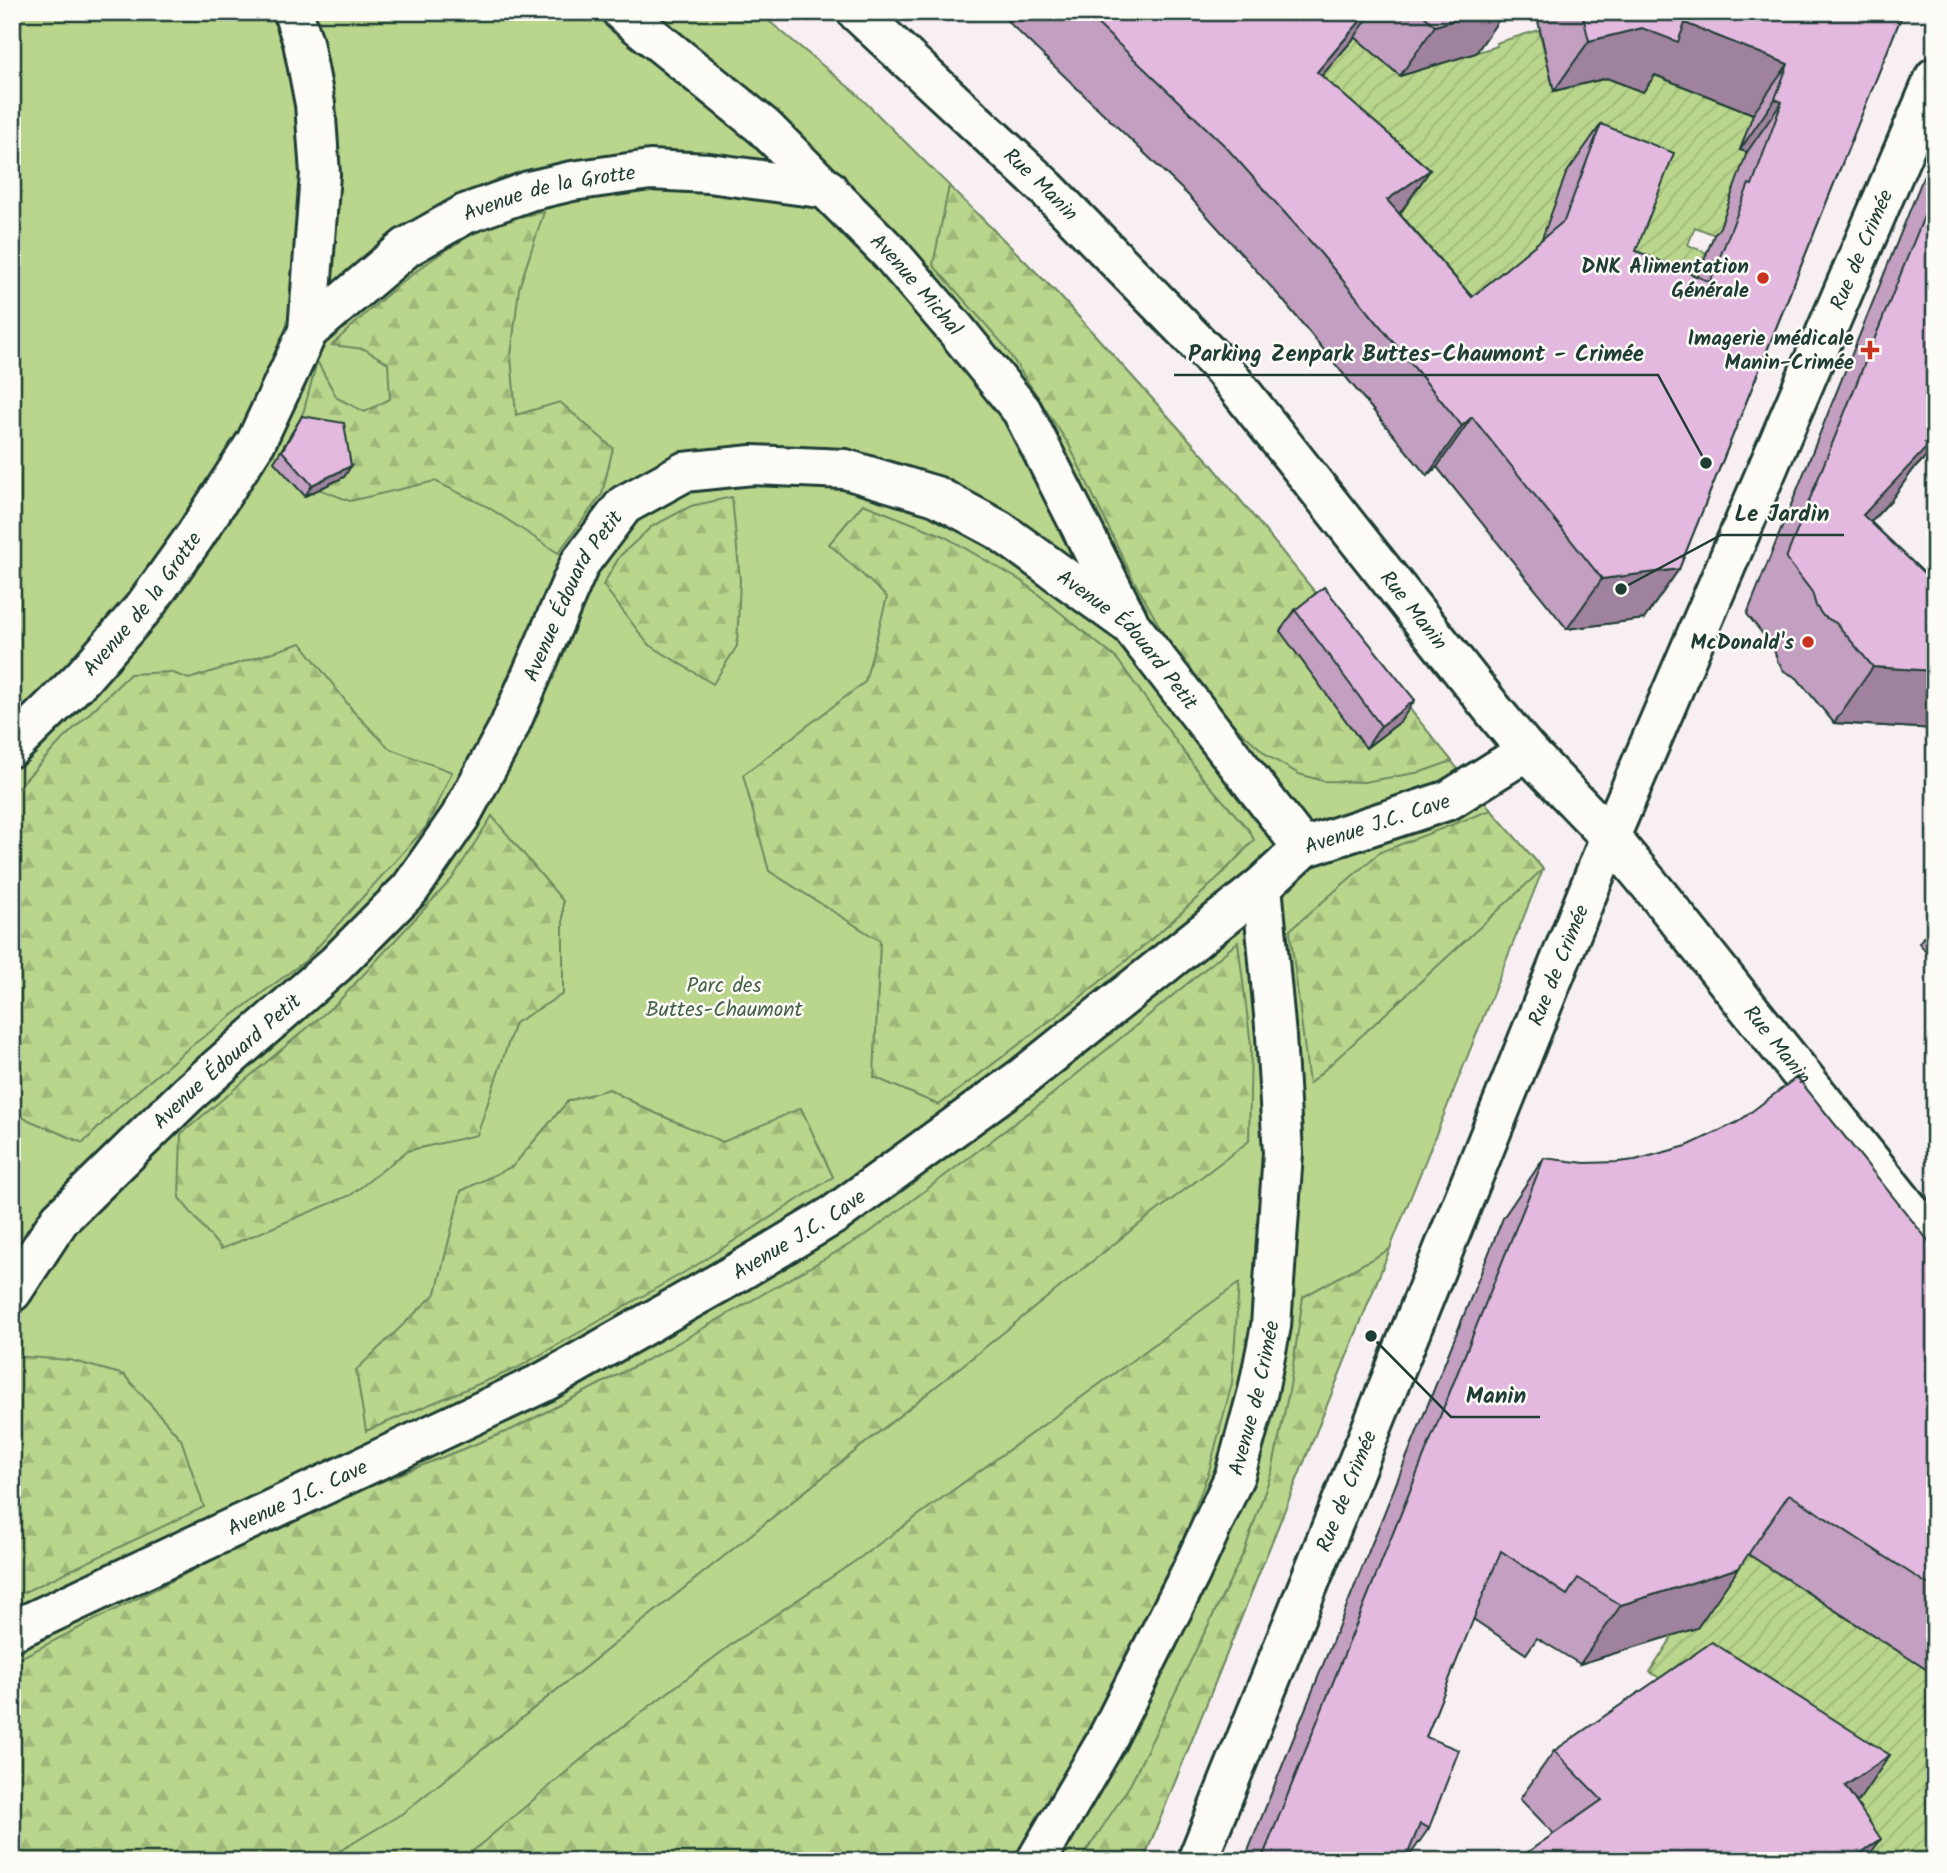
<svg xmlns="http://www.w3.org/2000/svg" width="1947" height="1873" font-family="Kalam,sans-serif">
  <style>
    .green { fill: #bad58c; stroke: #6c8960; stroke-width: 2 }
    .forest { fill: url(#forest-firs); stroke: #6c8960; stroke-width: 2 }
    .garden { fill: url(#garden-furrows); stroke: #6c8960; stroke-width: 2 }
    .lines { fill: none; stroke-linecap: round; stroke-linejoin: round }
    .minor-casing { stroke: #1f3d34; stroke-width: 44 }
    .minor { stroke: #fdfcf7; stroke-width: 38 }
    .wall { fill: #c39fc1; stroke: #1f3d34; stroke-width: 2 }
    .shaded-wall { fill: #9f829d; stroke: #1f3d34; stroke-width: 2 }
    .building { fill: #e3b9e0; stroke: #1f3d34; stroke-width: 2 }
    .poi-dot { fill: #c8321e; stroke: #fdfcf7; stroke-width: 2.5 }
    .labels { text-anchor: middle; stroke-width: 5; stroke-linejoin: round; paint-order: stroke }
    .street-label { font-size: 21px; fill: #1f3d34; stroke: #fdfcf7 }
    .poi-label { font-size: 21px; font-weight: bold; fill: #1f3d34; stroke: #fdfcf7; text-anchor: end }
    .park-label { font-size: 21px; fill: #46634a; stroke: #fdfcf7 }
    .leader { fill: none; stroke: #1f3d34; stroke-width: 2.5 }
    .callout-dot { fill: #1f3d34; stroke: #fdfcf7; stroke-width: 2.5 }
    .callout-label { font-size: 23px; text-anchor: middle; font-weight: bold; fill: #1f3d34; stroke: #fdfcf7; stroke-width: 5; stroke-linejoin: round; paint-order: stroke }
  </style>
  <defs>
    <pattern id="forest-firs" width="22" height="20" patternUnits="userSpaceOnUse" patternTransform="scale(1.75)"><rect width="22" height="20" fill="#bad58c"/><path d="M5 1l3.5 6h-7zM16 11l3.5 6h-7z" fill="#9fb879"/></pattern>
    <pattern id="garden-furrows" width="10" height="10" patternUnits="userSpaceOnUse" patternTransform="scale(1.75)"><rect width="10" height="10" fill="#bad58c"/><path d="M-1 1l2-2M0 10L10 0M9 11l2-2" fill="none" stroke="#9fb879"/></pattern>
  </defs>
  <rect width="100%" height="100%" fill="#f8eff2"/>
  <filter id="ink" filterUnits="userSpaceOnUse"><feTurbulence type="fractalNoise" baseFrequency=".0143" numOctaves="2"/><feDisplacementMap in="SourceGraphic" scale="14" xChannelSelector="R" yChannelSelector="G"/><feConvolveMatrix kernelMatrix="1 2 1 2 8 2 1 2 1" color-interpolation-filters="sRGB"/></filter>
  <g filter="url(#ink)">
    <!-- green -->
    <path class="green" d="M12,12H758L857,94L1057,293L1211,464L1491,810L1543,869L1143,1861H12Z"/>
    <!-- forest -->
    <g class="forest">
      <path d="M949,186L1057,293L1211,464L1452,761L1421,772L1364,782L1323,781L1299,774L1268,756L1223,715L1174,652L1133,579L1069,445L1003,344L933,265Z"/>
      <path d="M544,212L519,288L511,356L516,415L560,402L613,448L602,494L558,553L488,507L435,481L350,501L300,482L283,461L304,410L317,361L337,398L365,412L390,399L388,363L364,349L332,345C379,300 428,256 486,227C503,218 526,216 544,212Z"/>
      <path d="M732,497L740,580L737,646L713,684L648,644L603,585L620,556L651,527L691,506Z"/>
      <path d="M863,504L942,535L1023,582L1117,659L1202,777L1249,830L1254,840C1162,942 1047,1022 939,1105L874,1077L880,941L769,871L743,775L865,682L887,597L829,544Z"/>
      <path d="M301,643L354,712L390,749L452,772L426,827L305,961L190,1047L121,1105L83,1143L12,1113V794L62,740L130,674L170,672L189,679Z"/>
      <path d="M1491,810L1543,869L1309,1084L1290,930L1380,852Z"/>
      <path d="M492,816L563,901V994L515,1023L477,1135L407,1151L351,1195L221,1249L179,1198L181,1134L338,1002L452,879Z"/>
      <path d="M1238,942L1251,1045L1249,1141L1129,1232L403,1813L323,1861H12V1662L313,1509L513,1429L658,1354L866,1235L1044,1101Z"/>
      <path d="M609,1089L646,1109L723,1142L801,1108L833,1177L695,1266L517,1368L366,1431L356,1370L436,1293L461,1191L513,1166L568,1101Z"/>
      <path d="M1390,1249L1143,1861H1080L1130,1785L1244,1552L1272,1471L1290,1386L1303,1297Z"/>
      <path d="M1239,1283L1232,1383L1209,1471L1168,1580L1059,1786L1012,1861H461L597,1746L736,1641L854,1562Z"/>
      <path d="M12,1356L70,1360L124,1375L181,1439L204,1507L12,1598Z"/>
    </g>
    <!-- garden -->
    <g class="garden">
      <path d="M1539,30L1554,91L1607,78L1642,92L1650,73L1755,114L1740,149L1754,155L1733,191L1722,238L1695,227L1688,245L1707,253L1675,333L1529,271L1437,347L1282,122L1355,37L1400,76L1497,46L1496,43Z"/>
      <path d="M1732,1544L1935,1675V1861H1830L1856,1803L1650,1672Z"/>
    </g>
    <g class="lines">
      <defs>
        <g id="minor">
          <path id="s1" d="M622,12L764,127L890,253L957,331L1022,411L1128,620"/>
          <path id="s2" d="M857,12L1046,188L1223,369L1494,711L1527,751L1610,837L1660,897L1935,1242"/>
          <path id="s3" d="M308,331L407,247L465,214L529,191L572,181L650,170L709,173L828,189"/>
          <path id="s4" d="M12,747L82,678L145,606L195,536L256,442L308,331L320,174L315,104L303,42L293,12"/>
          <path id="s5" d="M12,1292L60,1219L188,1094L336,964L410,889L460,817L509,727L580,563L624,505L684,472L752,465L845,469L936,496L999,530L1130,625L1303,848"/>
          <path id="s6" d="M12,1631L544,1382L740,1271L835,1214L1023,1077L1262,886L1303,848L1449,800L1527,751"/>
          <path id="s7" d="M1036,1861L1105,1743L1191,1572L1235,1475L1258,1391L1271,1326L1283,1153L1276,1036L1262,886"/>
          <path id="s8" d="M1197,1861L1610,837L1935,77"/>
        </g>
      </defs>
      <!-- minor casing -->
      <use href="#minor" class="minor-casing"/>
      <!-- minor -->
      <use href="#minor" class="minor"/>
    </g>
    <!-- wall -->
    <g class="wall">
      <path d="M998,12H1504L1476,53L1400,76L1355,37L1321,76L1430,170L1400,214L1472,297L1541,241L1566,174L1601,124L1636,251L1697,277L1714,235L1720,227L1747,152L1740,150L1753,114L1655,75L1643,92L1607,78L1554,91L1536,12H1903L1679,569L1644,619L1567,629L1437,467L1427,476L1282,299L1190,197Z"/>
      <path d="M1935,148V447L1913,470L1891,500L1871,522L1925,574L1935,564V729L1834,723L1797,678L1784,671L1778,662L1773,647L1747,614Z"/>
      <path d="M302,416L351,466L344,477L305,496L274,462Z"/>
      <path d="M1295,610L1400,722L1366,748L1280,631Z"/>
      <path d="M1935,921V963L1919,943Z"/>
      <path d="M1544,1158L1935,1249V1675L1748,1554L1697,1628L1580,1664L1537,1638L1526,1654L1473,1619L1426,1737L1429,1828L1406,1861H1244L1503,1218Z"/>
      <path d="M1554,1751L1856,1803L1554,1834L1520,1799Z"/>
    </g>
    <!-- shaded-wall -->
    <g class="shaded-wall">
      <path d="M1368,12H1372L1355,37L1282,122L1317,72Z"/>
      <path d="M1479,12H1504L1476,53L1400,76L1435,26Z"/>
      <path d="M1685,23L1788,64L1753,114L1655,75L1643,92L1607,78L1554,91L1589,41L1642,28Z"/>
      <path d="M1775,99L1782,102L1747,152L1740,150Z"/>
      <path d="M1430,170L1395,220L1387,200Z"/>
      <path d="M1472,417L1437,467L1427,476L1462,426Z"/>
      <path d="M1935,431V447L1913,470L1891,500L1825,570L1863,515Z"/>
      <path d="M351,466L344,477L305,496L312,485Z"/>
      <path d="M1679,569L1644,619L1567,629L1602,579Z"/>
      <path d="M1873,667L1935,671V729L1834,723Z"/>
      <path d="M1415,700L1400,722L1366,748L1381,726Z"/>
      <path d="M1739,1568L1697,1628L1580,1664L1621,1605Z"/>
      <path d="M1890,1755L1857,1803L1845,1786Z"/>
      <path d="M1881,1839L1865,1861H1849Z"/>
    </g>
    <!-- building -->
    <g class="building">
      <path d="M1085,12H1368L1317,72L1430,170L1387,200L1472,297L1564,221L1601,124L1674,153L1636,251L1710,282L1749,184L1752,185L1782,102L1775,99L1788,64L1685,23L1678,42L1642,28L1589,41L1582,12H1903L1679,569L1602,579L1472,417L1462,426L1317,249L1225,146Z"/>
      <path d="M1420,12H1479L1435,26Z"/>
      <path d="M1935,189V431L1925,442L1930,444L1863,515L1925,574L1935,564V671L1873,667L1836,623L1823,616L1816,606L1812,592L1786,558Z"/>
      <path d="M302,416L344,423L351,466L312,485L282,451Z"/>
      <path d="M1324,587L1415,700L1381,726L1295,610Z"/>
      <path d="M1797,1077L1935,1249V1589L1789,1494L1739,1568L1621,1605L1578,1578L1567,1595L1501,1551L1426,1737L1459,1750L1429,1828L1420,1824L1405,1861H1261L1544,1158L1585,1163L1618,1162L1635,1160L1687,1146L1738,1122Z"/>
      <path d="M1712,1642L1890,1755L1845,1786L1881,1839L1849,1861H1515L1602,1800L1554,1751Z"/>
    </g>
  </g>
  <!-- markers -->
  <g class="poi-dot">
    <circle cx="1763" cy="278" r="7"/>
    <path d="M1866.5 339.5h7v7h7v7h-7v7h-7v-7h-7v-7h7z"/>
    <circle cx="1808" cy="642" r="7"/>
  </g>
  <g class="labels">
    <!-- street labels -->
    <g class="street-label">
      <text dy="7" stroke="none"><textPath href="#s2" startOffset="252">Rue Manin</textPath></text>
      <text dy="7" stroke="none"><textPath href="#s3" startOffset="284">Avenue de la Grotte</textPath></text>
      <text dy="7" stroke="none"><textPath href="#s8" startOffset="1743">Rue de Crimée</textPath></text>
      <text dy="7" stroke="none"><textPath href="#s1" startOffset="402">Avenue Michal</textPath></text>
      <text dy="7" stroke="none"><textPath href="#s5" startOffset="905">Avenue Édouard Petit</textPath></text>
      <text dy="7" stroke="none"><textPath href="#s4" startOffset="194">Avenue de la Grotte</textPath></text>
      <text dy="7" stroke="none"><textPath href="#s2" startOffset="819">Rue Manin</textPath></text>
      <text dy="7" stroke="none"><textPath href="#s5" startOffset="1577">Avenue Édouard Petit</textPath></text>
      <text dy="7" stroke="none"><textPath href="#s6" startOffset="1596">Avenue J.C. Cave</textPath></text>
      <text dy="7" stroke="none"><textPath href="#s8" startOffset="966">Rue de Crimée</textPath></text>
      <text dy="7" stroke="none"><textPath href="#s2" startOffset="1386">Rue Manin</textPath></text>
      <text dy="7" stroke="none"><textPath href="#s5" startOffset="317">Avenue Édouard Petit</textPath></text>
      <text dy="7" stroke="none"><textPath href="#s6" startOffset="882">Avenue J.C. Cave</textPath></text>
      <text dy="7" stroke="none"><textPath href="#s7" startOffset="514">Avenue de Crimée</textPath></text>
      <text dy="7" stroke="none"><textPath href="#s8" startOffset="399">Rue de Crimée</textPath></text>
      <text dy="7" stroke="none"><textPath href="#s6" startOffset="315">Avenue J.C. Cave</textPath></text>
    </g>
    <!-- poi labels -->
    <g class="poi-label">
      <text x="1749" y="273">DNK Alimentation<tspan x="1749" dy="24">Générale</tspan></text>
      <text x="1854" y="345">Imagerie médicale<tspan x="1854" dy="24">Manin-Crimée</tspan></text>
      <text x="1794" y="649">McDonald's</text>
    </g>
    <!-- park labels -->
    <g class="park-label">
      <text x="724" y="992">Parc des<tspan x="724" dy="24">Buttes-Chaumont</tspan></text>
    </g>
  </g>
  <!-- callouts -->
  <path class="leader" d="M1706 463L1658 375H1174M1621 589L1721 535H1844M1371 1336L1451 1417H1540"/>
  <g class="callout-dot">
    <circle cx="1706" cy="463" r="7"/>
    <circle cx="1621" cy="589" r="7"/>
    <circle cx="1371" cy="1336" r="7"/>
  </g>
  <g class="callout-label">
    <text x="1416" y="361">Parking Zenpark Buttes-Chaumont - Crimée</text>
    <text x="1782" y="521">Le Jardin</text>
    <text x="1496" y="1403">Manin</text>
  </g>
  <!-- margin -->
  <rect width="1947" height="1873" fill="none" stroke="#fdfcf7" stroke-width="42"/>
  <rect x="21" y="21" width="1905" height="1831" fill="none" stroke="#1f3d34" stroke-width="2.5" filter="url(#ink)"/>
</svg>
